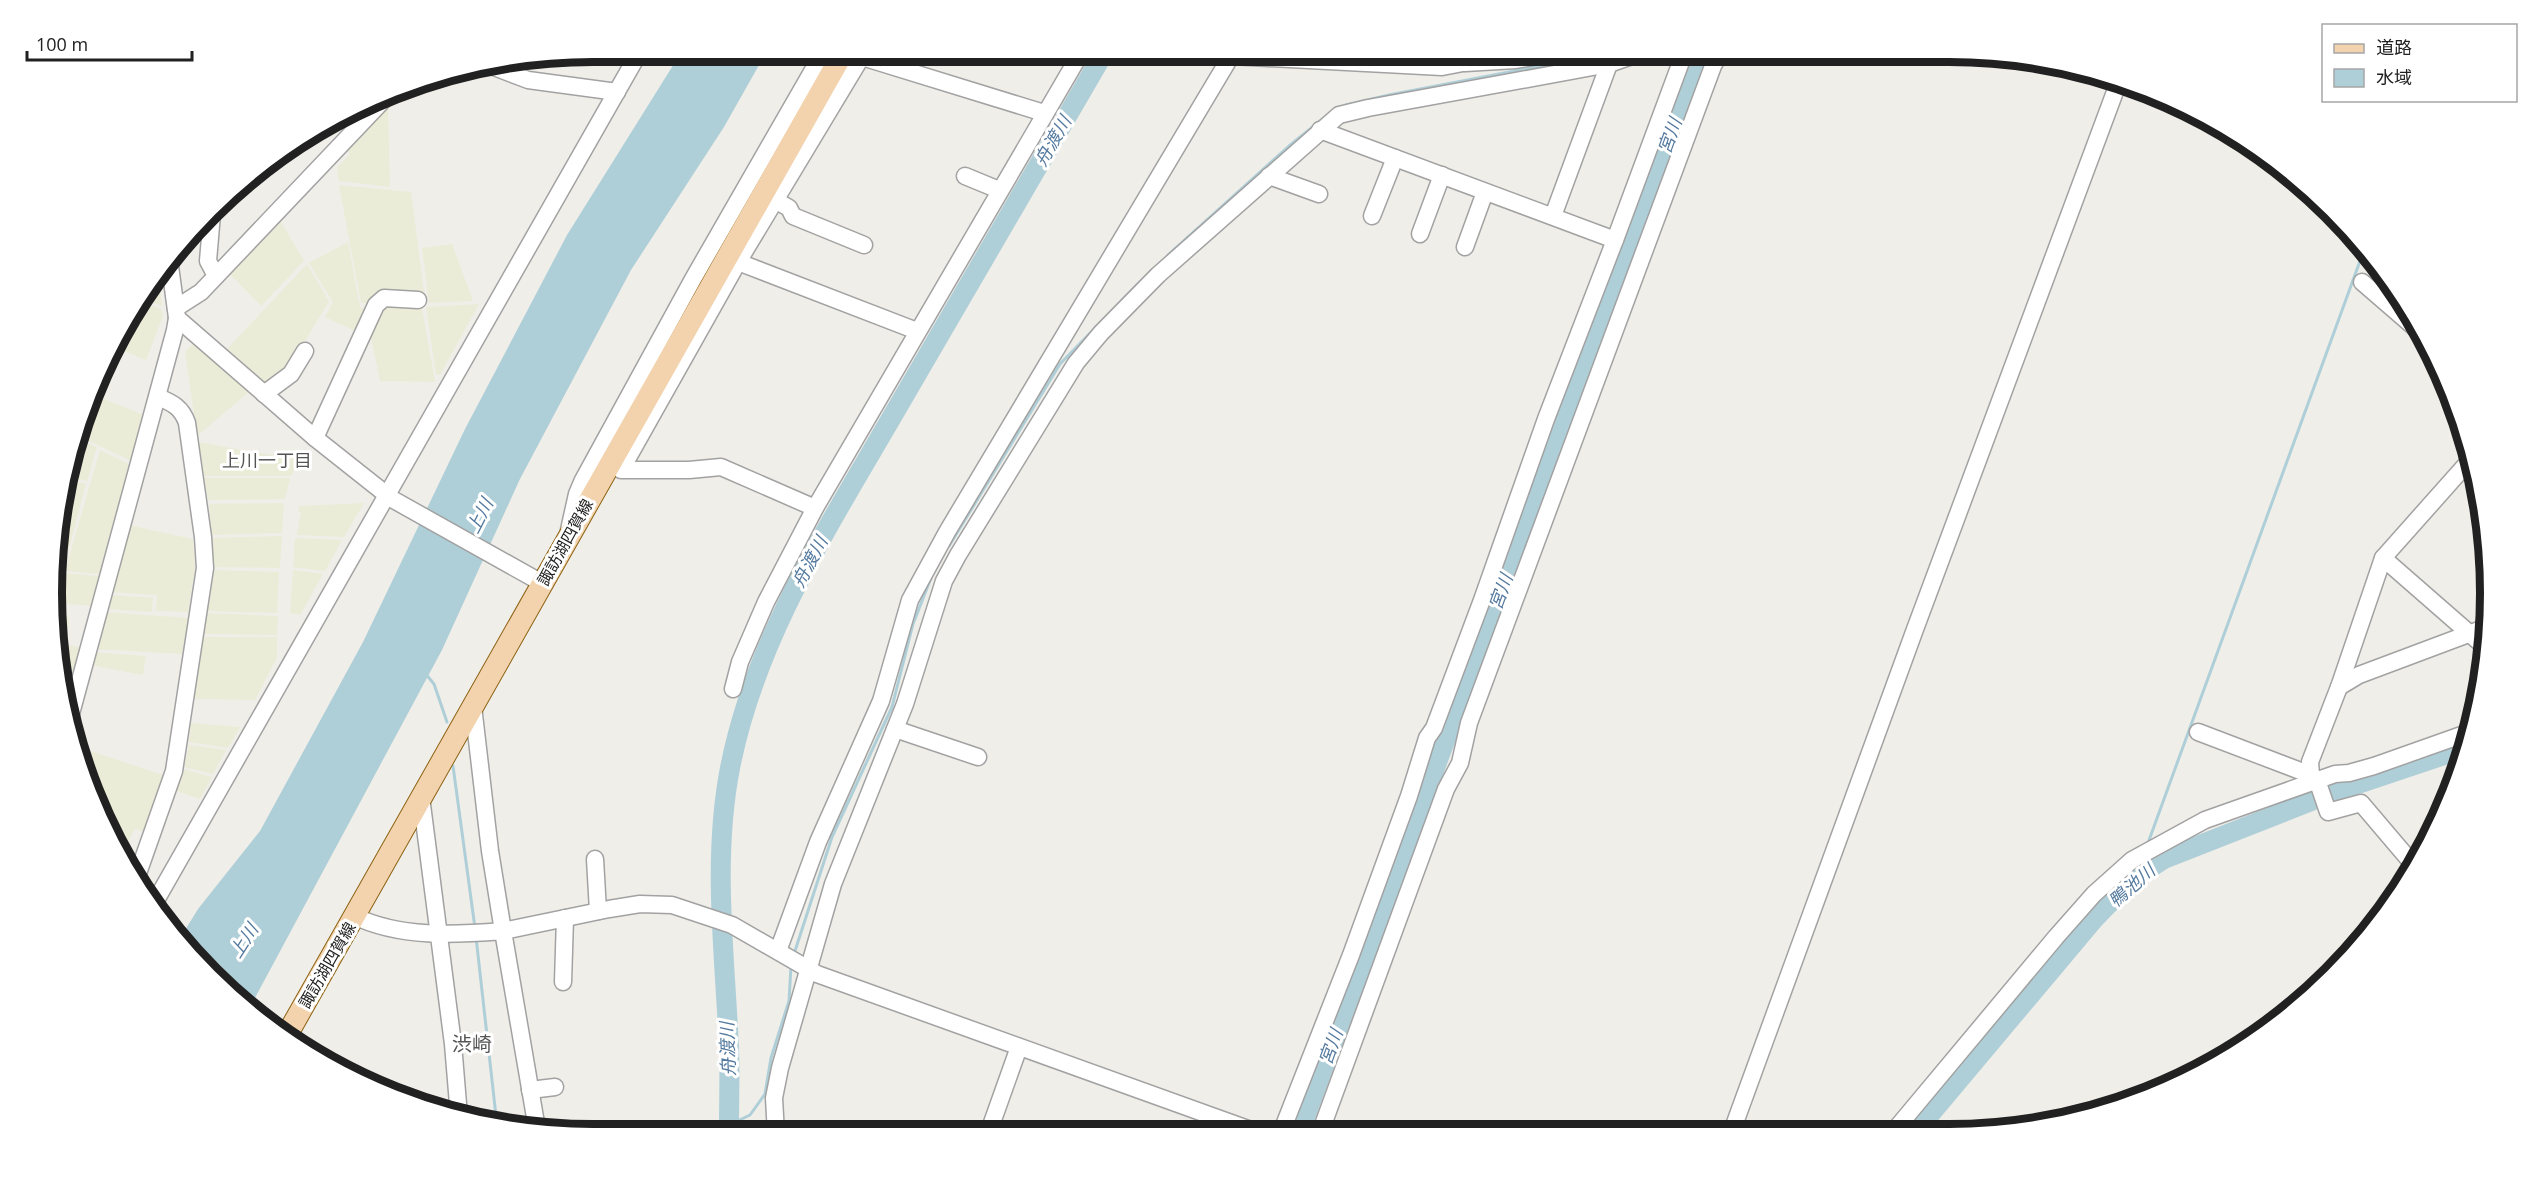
<svg xmlns="http://www.w3.org/2000/svg" width="2541" height="1186" font-family="'Open Sans','Noto Sans JP',sans-serif">
  <style>
    .farmland { fill: #ebecd7 }
    .water { fill: #afcfd8 }
    .lines { fill: none; stroke-linecap: round; stroke-linejoin: round }
    .stream { stroke: #afcfd8; stroke-width: 3 }
    .river { stroke: #afcfd8; stroke-width: 20 }
    .minor-casing { stroke: #a2a2a2; stroke-width: 19 }
    .major-casing { stroke: #8c6212; stroke-width: 23 }
    .minor { stroke: #fff; stroke-width: 16 }
    .major { stroke: #f2d3ad; stroke-width: 21 }
    .labels { text-anchor: middle; stroke-width: 6; stroke-linejoin: round; paint-order: stroke }
    .street-label { font-size: 16px; fill: #212121; stroke: #fff }
    .water-label { font-size: 18px; font-style: italic; fill: #547a9f; stroke: #fff }
    .neighbourhood-label { font-size: 18px; fill: #545454; stroke: #fff }
    .quarter-label { font-size: 20px; fill: #545454; stroke: #fff }
    .rim { fill: none; stroke: #212121; stroke-width: 8 }
  </style>
  <rect width="100%" height="100%" fill="#f0eee9"/>
  <!-- farmland -->
  <g class="farmland">
    <path d="M388,107L390,187L339,181L337,168L350,154L347,150Z"/>
    <path d="M339,185L411,192L424,293L379,291L374,293L371,303H361Z"/>
    <path d="M280,220L304,261L261,306L229,273Z"/>
    <path d="M348,242L360,308H366V314L357,332L325,317L333,302L309,263Z"/>
    <path d="M452,244L473,301L429,303L422,248Z"/>
    <path d="M307,264L329,301L288,370L266,386L225,351Z"/>
    <path d="M159,280L162,306L143,299Z"/>
    <path d="M141,301L161,309L163,316L146,360L114,347L123,322Z"/>
    <path d="M479,304L440,375L436,374L426,307Z"/>
    <path d="M391,305L422,308L435,382L380,381L371,337L383,310Z"/>
    <path d="M193,344L250,391L197,436L185,352Z"/>
    <path d="M96,396L144,415L132,461L80,437Z"/>
    <path d="M79,440L97,447L87,481L66,476Z"/>
    <path d="M198,442L300,460L291,476H204Z"/>
    <path d="M100,450L131,465L100,574L65,571Z"/>
    <path d="M204,478H290L285,499L208,500Z"/>
    <path d="M65,479L86,484L63,571H59L61,488Z"/>
    <path d="M284,503L282,533L212,535L209,504Z"/>
    <path d="M364,503L344,537L297,535L301,512H299V506Z"/>
    <path d="M128,525L193,539L195,567L188,612L156,611L157,595L111,592Z"/>
    <path d="M282,536L280,568L212,567V538Z"/>
    <path d="M295,538L342,540L325,571L293,567Z"/>
    <path d="M214,570L279,572L277,613L207,611Z"/>
    <path d="M293,570L323,574L300,615L290,613Z"/>
    <path d="M59,573L100,576L92,606L58,603Z"/>
    <path d="M110,595L153,598L152,612L106,609Z"/>
    <path d="M58,607L66,608L69,621L66,642H56Z"/>
    <path d="M104,612L189,618L182,654L94,649Z"/>
    <path d="M205,613L278,616L277,635L203,634Z"/>
    <path d="M202,637H277V657L255,700L193,699Z"/>
    <path d="M56,644L82,647L72,682L60,681L56,664Z"/>
    <path d="M92,652L146,656L143,675L90,665Z"/>
    <path d="M191,723L240,727L228,748L189,742Z"/>
    <path d="M189,745L226,750L213,774L184,767Z"/>
    <path d="M75,746L163,775L144,832L135,829L129,840L109,833L80,768Z"/>
    <path d="M183,769L212,777L200,799L177,791Z"/>
  </g>
  <!-- water -->
  <path class="water" d="M682,51H767L724,127L631,270L520,479L442,650L249,1009L236,1001L182,935L198,909L260,831L363,642L465,429L567,235Z"/>
  <g class="lines">
    <!-- stream -->
    <g class="stream">
      <path d="M1346,105L1389,95L1618,51"/>
      <path d="M1168,255L1289,146L1330,113"/>
      <path d="M1100,323L1139,283"/>
      <path d="M949,546L1060,364L1095,328"/>
      <path d="M425,673L434,684L447,722"/>
      <path d="M453,766L475,928"/>
      <path d="M2148,843L2364,250"/>
      <path d="M2141,873V860"/>
      <path d="M476,937L497,1125"/>
      <path d="M794,954L832,837L892,707L913,624L931,578"/>
      <path d="M729,1125L750,1115L765,1094L771,1058L789,1001L791,966"/>
    </g>
    <!-- river -->
    <g class="river">
      <path d="M1916,1131L2094,919C2116,896 2136,876 2164,859L2334,792L2465,748"/>
      <path d="M1299,1133L1702,51"/>
      <path d="M733,1135L729,1125C729,1100 730,1074 729,1049C725,955 712,861 730,768C755,641 825,532 889,422C961,298 1034,175 1105,51"/>
    </g>
    <defs>
      <g id="minor">
        <path d="M1231,56L1442,67L1463,63L1482,51"/>
        <path d="M862,57L1044,113"/>
        <path d="M1465,63L1516,60L1565,51"/>
        <path d="M494,67L528,80L617,92"/>
        <path d="M1320,130L1615,240"/>
        <path d="M965,176L999,190"/>
        <path d="M1269,176L1319,194"/>
        <path d="M775,200L789,208L793,216L864,245"/>
        <path d="M212,214L208,261L216,276"/>
        <path d="M1372,216L1395,158"/>
        <path d="M1553,216L1609,64"/>
        <path d="M1420,234L1442,175"/>
        <path d="M1465,247L1485,192"/>
        <path d="M738,262L917,331"/>
        <path d="M2362,282L2421,333"/>
        <path d="M176,308L201,292L391,92"/>
        <path d="M177,318L315,438L392,499L542,583"/>
        <path d="M264,394L291,374L305,351"/>
        <path d="M315,438L376,305L384,298L418,300"/>
        <path d="M815,508L721,467L689,470H621L738,262L865,51"/>
        <path d="M569,530L577,494L583,480L693,279L824,51"/>
        <path d="M2383,558L2485,647"/>
        <path d="M2339,687L2359,675L2487,627"/>
        <path d="M733,689L740,662L766,602L815,508L1082,51"/>
        <path d="M473,706L490,851L503,931L609,909L640,904L672,905L732,925L817,974L1259,1133"/>
        <path d="M69,721L175,330L177,318L170,266"/>
        <path d="M895,729L978,757"/>
        <path d="M2198,732L2311,775L2317,780L2328,812L2361,803L2412,863"/>
        <path d="M2311,775L2310,762L2339,687L2383,558L2471,459"/>
        <path d="M421,797L453,1044L459,1116"/>
        <path d="M595,859L598,911"/>
        <path d="M136,879L174,771L205,568L203,537L187,423C182,408 173,403 158,397"/>
        <path d="M155,902L640,51"/>
        <path d="M354,916C400,938 454,935 503,931L537,1129"/>
        <path d="M778,951L818,842L881,701L910,600L947,532L1234,51"/>
        <path d="M563,982L565,918"/>
        <path d="M530,1090L555,1087"/>
        <path d="M1732,1131L1914,632L2119,81"/>
        <path d="M1894,1131L2056,937L2094,894L2132,860L2205,820L2335,774L2349,773L2374,766L2470,732"/>
        <path d="M1281,1133L1351,955L1409,796L1427,738L1434,728L1482,600L1546,419L1615,240L1685,51"/>
        <path d="M1320,1133L1446,789L1460,763L1469,723L1713,66L1721,51"/>
        <path d="M776,1134L774,1098L780,1068L833,884L905,704L944,581L958,555L1076,363L1101,333L1158,275L1339,115L1368,108L1609,64L1646,51"/>
        <path d="M988,1134L1019,1047"/>
      </g>
      <path id="major" d="M288,1033L844,51"/>
    </defs>
    <!-- minor casing -->
    <use href="#minor" class="minor-casing"/>
    <!-- major casing -->
    <use href="#major" class="major-casing"/>
    <!-- minor -->
    <use href="#minor" class="minor"/>
    <!-- major -->
    <use href="#major" class="major"/>
  </g>
  <g class="labels">
    <!-- street labels -->
    <g class="street-label">
      <text transform="translate(565 542) rotate(-61)" y="6">諏訪湖四賀線</text>
      <text transform="translate(327 965) rotate(-60)" y="6">諏訪湖四賀線</text>
    </g>
    <!-- water labels -->
    <g class="water-label">
      <text transform="translate(1670 136) rotate(-70)" y="6">宮川</text>
      <text transform="translate(1053 141) rotate(-60)" y="6">舟渡川</text>
      <text transform="translate(480 516) rotate(-63)" y="6">上川</text>
      <text transform="translate(810 562) rotate(-62)" y="6">舟渡川</text>
      <text transform="translate(1501 592) rotate(-70)" y="6">宮川</text>
      <text transform="translate(2132 886) rotate(-41)" y="6">鴨池川</text>
      <text transform="translate(244 941) rotate(-57)" y="6">上川</text>
      <text transform="translate(1331 1047) rotate(-70)" y="6">宮川</text>
      <text transform="translate(728 1049) rotate(-92)" y="6">舟渡川</text>
    </g>
    <!-- neighbourhood labels -->
    <g class="neighbourhood-label">
      <text x="267" y="467">上川一丁目</text>
    </g>
    <!-- quarter labels -->
    <g class="quarter-label">
      <text x="472" y="1051">渋崎</text>
    </g>
  </g>
  <!-- crop -->
  <path d="M0 0H2541V1186H0ZM593 62H1949A531 531 0 0 1 2480 593V593A531 531 0 0 1 1949 1124H593A531 531 0 0 1 62 593V593A531 531 0 0 1 593 62Z" fill="#fff" fill-rule="evenodd"/>
  <path class="rim" d="M593 62H1949A531 531 0 0 1 2480 593V593A531 531 0 0 1 1949 1124H593A531 531 0 0 1 62 593V593A531 531 0 0 1 593 62Z"/>
  <!-- legend -->
  <rect x="2322" y="24" width="195" height="78" fill="#ffffff" stroke="#a6a6a6" stroke-width="1.5"/>
  <rect x="2334" y="44" width="30" height="9" fill="#f2d3ad" stroke="#a6a6a6" stroke-width="1.5"/>
  <text x="2376" y="54" font-size="18" fill="#212121">道路</text>
  <rect x="2334" y="69" width="30" height="18" fill="#afcfd8" stroke="#a6a6a6" stroke-width="1.5"/>
  <text x="2376" y="84" font-size="18" fill="#212121">水域</text>
  <!-- scale -->
  <path d="M27 51v9h165v-9" fill="none" stroke="#212121" stroke-width="3"/>
  <text x="36" y="51" font-size="18" fill="#212121" stroke="#ffffff" stroke-width="4.5" paint-order="stroke">100 m</text>
</svg>
